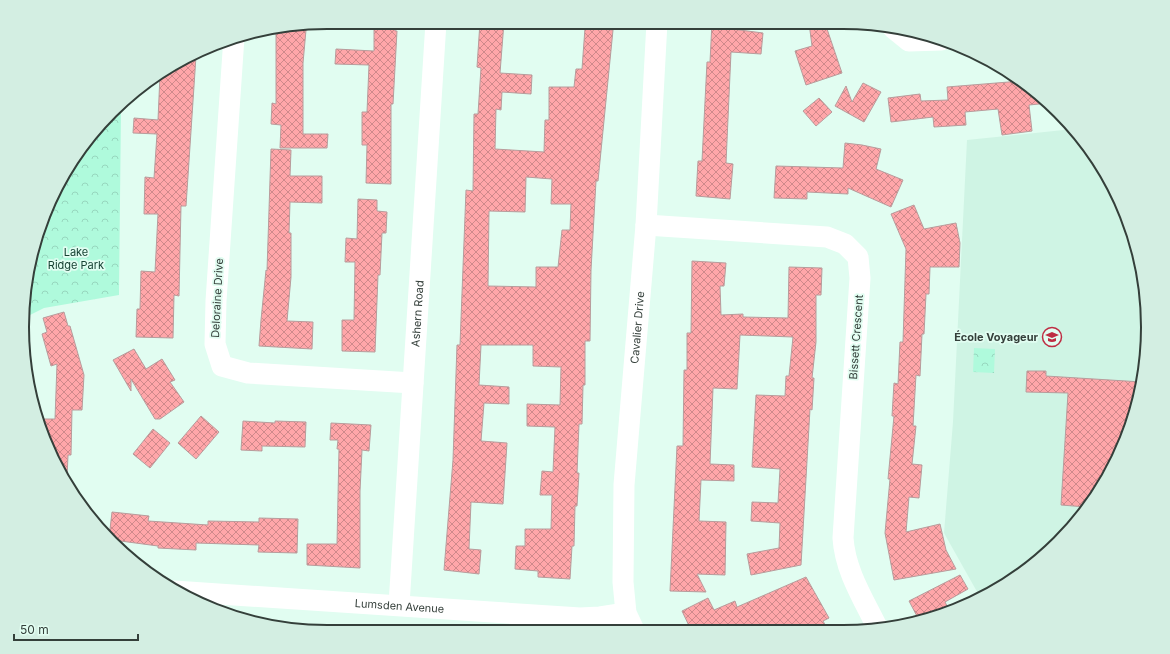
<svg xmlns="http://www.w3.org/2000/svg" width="1170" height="654" font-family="Inter,sans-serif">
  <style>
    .built { fill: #cff4e4 }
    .park { fill: url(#park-crowns) }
    .building { fill: url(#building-cross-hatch); stroke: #b89c9c; fill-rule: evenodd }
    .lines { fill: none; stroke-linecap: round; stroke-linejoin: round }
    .minor { stroke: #fff; stroke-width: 21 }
    .labels { text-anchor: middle; stroke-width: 3.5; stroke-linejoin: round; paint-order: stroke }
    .park-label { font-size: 11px; fill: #174233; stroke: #e1fdf1 }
    .street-label { font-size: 11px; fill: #343f3a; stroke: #e1fdf1 }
    .poi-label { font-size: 11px; font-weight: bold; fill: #343f3a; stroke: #e1fdf1; text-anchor: end }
    .rim { fill: none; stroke: #343f3a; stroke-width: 2 }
  </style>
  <defs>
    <pattern id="park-crowns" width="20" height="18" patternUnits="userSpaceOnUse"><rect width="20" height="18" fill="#affadc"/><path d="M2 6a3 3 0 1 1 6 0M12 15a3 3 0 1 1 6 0" fill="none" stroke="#97d7be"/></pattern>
    <pattern id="building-cross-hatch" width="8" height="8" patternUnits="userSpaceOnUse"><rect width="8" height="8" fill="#ffa6a9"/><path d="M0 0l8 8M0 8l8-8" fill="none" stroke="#cf898b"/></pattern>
  </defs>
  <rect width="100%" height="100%" fill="#e1fdf1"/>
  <!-- built -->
  <path class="built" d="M1073,129L1085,142L1117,192L1138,248L1147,307L1145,367L1132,425L1107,480L1059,542L1012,581L980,597L944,533L953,422L967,140Z"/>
  <!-- park -->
  <g class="park">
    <path d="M121,107L119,295L44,308L26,317L32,248L74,157Z"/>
    <path d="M974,348L995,349L994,373L973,372Z"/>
  </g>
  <!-- building -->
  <g class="building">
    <path d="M374,22H396L395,31H397L393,104H391V184L366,183L367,145H362V112H367L369,65L335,64L336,49L374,51Z"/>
    <path d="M480,22H504L500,73L532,75L531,94L502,92L501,110L496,109L495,149L544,152L545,120H549V87H574L576,69H582L585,28L613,30L598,181H596L591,270L590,341H585V385H583L582,424H579L577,473H579L577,506H575L574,546H572L570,579L538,577V571L515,569L516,546H525V529H551L552,495H540L542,471L553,472L555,427L527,426V404L560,405L561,367L533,366V345H481L479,385L509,387V404L484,403L481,441L507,443L503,504L471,502L469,549L481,550L479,574L444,570L453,460L457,345H460L466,190L473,191L474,114H478L481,68L477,67ZM526,177L552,179L551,204H571L570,230H562L558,267H536V287L488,286L489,211L525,212Z"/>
    <path d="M712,22H732V29L763,33L761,54L731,52L726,163L733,164L730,199L696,196L698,161H702L707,62H710Z"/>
    <path d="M809,23H825L842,73L806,85L795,51L812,46Z"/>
    <path d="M301,26V29L306,30L303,63V134H328L327,148H280L281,125L271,124L272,103L276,104V30Z"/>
    <path d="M196,56L186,206H181L179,296L174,295L173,338L136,337L137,309H140L141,271L155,272L158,214H144L145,177L154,178L157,134L133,133L134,118L158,120L160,75Z"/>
    <path d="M1021,81L1049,103L1029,105L1032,131L1002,135L998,109L965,112L966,125L934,127L933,117L891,122L888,98L920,94L921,101L948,100L947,87Z"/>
    <path d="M863,83L881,92L864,122L835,106L846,86L852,102Z"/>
    <path d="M819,98L832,112L816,126L803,111Z"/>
    <path d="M845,143L862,145L881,149L876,169L903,180L891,207L848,188V194L807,192V199L774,198L776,166L843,168Z"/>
    <path d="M271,149L291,150L290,176H322V203L290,202L289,233H291V277L287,321L313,322L312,349L259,346L261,320L266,270L267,271Z"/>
    <path d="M358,199L377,200V211L387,212L386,233H382L380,275H378L375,352L342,351V320H354L355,262H345L346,238L357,239Z"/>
    <path d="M914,205L924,229L956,223L960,243L959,267H930L929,294H926L924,334H922L920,376L916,375L913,426H916L912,464L922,465L919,498L909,497L906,532L940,524L946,550L956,569L894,580L885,533L890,479H888L894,416H892L894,383L898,384L900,342H903L906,249L891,214Z"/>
    <path d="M692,261L726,263L724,286H720L721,315L743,314V317L788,318L789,267L822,268L821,295H816V342L812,378H814L812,410L810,409L801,565L751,575L747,554L779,548L780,523L751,521L752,502L778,503L780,469L752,467L756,395L785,396L786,376H789L793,337L740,335L737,389L713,388L710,464L734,465V481L701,480L699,521L726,522L725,575L697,574L706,592L670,591L677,446H683L684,370H687V333H691Z"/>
    <path d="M64,312L68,326H70L84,375L82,410H72L71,455H68L67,478L45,444L43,436V419H55L57,364L51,366L42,334L47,332L43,318Z"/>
    <path d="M134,349L146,369L162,359L175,380L170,382L184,402L160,419H155L131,379V391L113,360Z"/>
    <path d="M1027,371H1046V376L1142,382L1132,425L1107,480L1086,507L1061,505L1068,393L1026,392Z"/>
    <path d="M201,416L219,432L196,459L178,443Z"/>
    <path d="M243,421L275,423V421L306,422L305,447L262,446V451L241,450Z"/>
    <path d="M331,423L371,425L369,451L362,450L360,491V568L307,565V544H337L339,449H337L338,440H330Z"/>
    <path d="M153,429L170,443L150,468L133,454Z"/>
    <path d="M112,512L149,516L148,521L208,525V521L259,522V518L298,519L297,553L258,552L259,545L196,543V550L158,548V546L113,540L109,538Z"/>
    <path d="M960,575L968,589L945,602L947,606L919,620L909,601Z"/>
    <path d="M806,577L829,618L823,621L828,630H691L682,611L708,598L714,610L735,601L737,607Z"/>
  </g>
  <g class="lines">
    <!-- minor -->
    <g class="minor">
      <path d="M893,28L909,41L941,40"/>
      <path d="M234,37L216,301L215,344L222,366L248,373L413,383"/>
      <path d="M646,225L827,237L845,244L858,257L860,278L843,538C845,571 864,600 878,629"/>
      <path id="s1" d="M174,591L580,618L600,617L626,613"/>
      <path id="s2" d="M399,605L436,22"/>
      <path id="s3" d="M634,630L626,613L623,582L624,485L646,225L657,22"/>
    </g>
  </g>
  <!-- icons -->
  <defs>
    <symbol id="school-ring" viewBox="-11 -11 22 22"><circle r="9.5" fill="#e1fdf1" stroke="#be2d43" stroke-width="1.5"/><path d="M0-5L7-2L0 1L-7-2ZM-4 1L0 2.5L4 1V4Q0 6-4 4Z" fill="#be2d43"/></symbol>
  </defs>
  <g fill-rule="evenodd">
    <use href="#school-ring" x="1041" y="326" width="22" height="22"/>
  </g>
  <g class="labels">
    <!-- park labels -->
    <g class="park-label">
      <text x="76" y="256">Lake<tspan x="76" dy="13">Ridge Park</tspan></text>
    </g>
    <!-- street labels -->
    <g class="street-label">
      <text transform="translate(217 298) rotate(-87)" y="4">Deloraine Drive</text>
      <text dy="4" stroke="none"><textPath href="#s2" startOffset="292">Ashern Road</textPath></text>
      <text dy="4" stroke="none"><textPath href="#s3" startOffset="305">Cavalier Drive</textPath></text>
      <text transform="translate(856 337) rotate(-86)" y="4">Bissett Crescent</text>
      <text dy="4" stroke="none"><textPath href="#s1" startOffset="226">Lumsden Avenue</textPath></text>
    </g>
    <!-- poi labels -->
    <g class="poi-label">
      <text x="1038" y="341">École Voyageur</text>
    </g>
  </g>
  <!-- crop -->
  <path d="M0 0H1170V654H0ZM327 29H843A298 298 0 0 1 1141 327V327A298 298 0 0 1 843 625H327A298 298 0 0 1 29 327V327A298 298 0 0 1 327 29Z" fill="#d3eee2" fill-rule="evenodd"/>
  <path class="rim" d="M327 29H843A298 298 0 0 1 1141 327V327A298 298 0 0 1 843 625H327A298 298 0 0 1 29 327V327A298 298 0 0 1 327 29Z"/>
  <!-- scale -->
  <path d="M14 634v6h124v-6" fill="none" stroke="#343f3a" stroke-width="2"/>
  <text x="20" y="634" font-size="12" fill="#343f3a" stroke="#e1fdf1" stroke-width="3" paint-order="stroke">50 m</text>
</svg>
